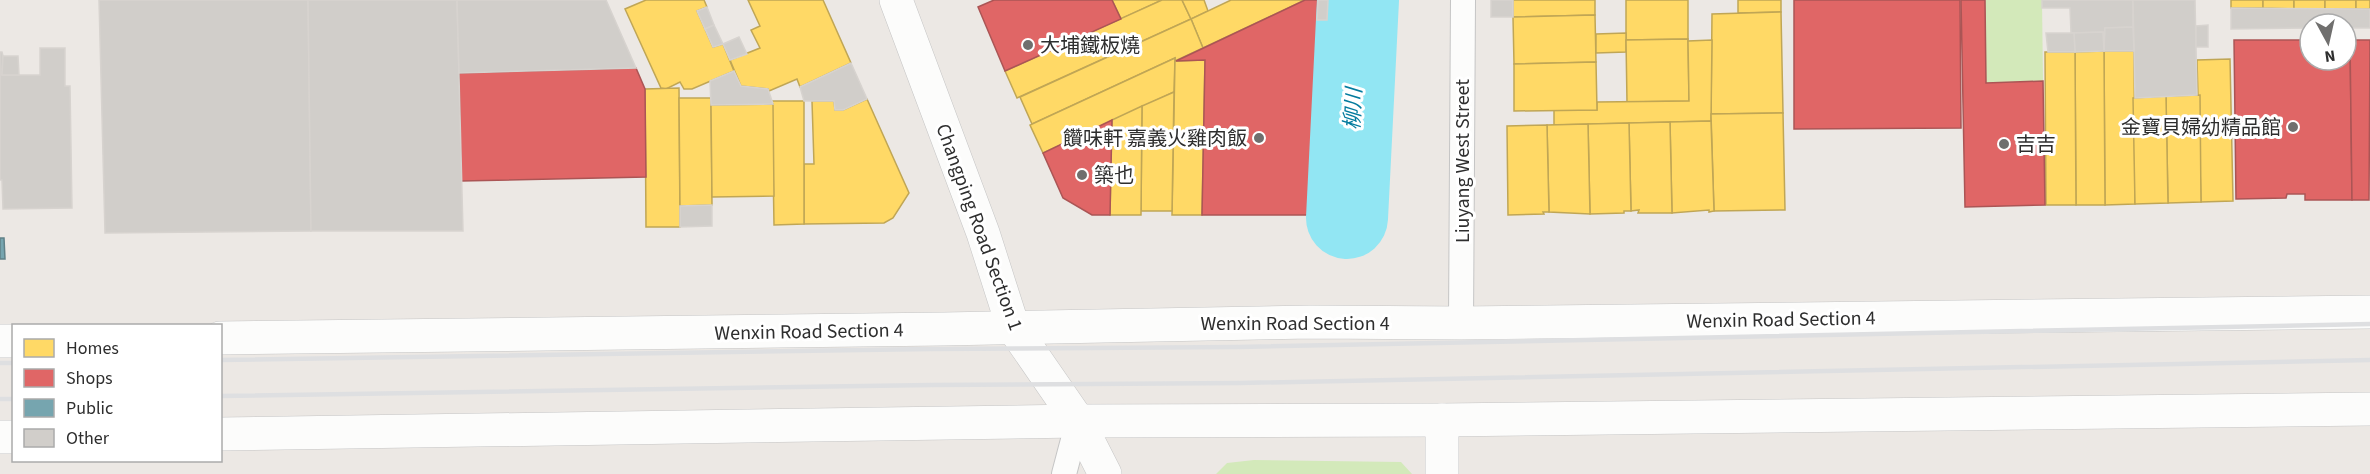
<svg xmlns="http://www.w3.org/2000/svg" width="2370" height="474" font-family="'Source Sans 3','Noto Sans TC',sans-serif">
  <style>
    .green { fill: #d3e9ba }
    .homes { fill: #ffd966; stroke: #c0a655; stroke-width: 1.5 }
    .shops { fill: #e06666; stroke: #ab5555; stroke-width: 1.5 }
    .public { fill: #76a5af; stroke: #608188; stroke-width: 1.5 }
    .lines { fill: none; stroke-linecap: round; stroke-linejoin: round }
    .river { stroke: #92e6f3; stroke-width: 82 }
    .building { fill: #d1ceca; stroke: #d7d3cf; stroke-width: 1.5 }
    .lane-casing { stroke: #c5c5c5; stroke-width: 26 }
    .street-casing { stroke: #c5c5c5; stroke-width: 34 }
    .secondary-casing { stroke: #c5c5c5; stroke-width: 34 }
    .lane { stroke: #fcfcfb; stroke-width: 24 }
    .street { stroke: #fcfcfb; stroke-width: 33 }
    .secondary { stroke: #fcfcfb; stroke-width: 33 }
    .rail { stroke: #dedfe1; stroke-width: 4.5 }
    .poi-dot { fill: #706f6e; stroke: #fff; stroke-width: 2 }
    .labels { text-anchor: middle; stroke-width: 6; stroke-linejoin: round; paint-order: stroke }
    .poi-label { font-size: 20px; fill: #2e2e2e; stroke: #fff; text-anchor: start }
    .street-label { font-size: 20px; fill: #2e2e2e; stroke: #fff }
    .water-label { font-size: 21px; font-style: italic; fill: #047b9e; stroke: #fff }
  </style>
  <rect width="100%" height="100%" fill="#ece8e4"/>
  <!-- green -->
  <g class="green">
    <path d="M1985,0H2042L2043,81L1986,83Z"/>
    <path d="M1254,460L1401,462L1412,474H1216L1227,463Z"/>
  </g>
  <!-- homes -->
  <g class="homes">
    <path d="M646,0H704L707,7L697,11L713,47L723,44L734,71L692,89H684L680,82L666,89L661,88L625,9Z"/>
    <path d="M748,0H823L851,63L800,87L797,79L769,91L768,89L741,86L730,60L760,48L751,30L760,26Z"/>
    <path d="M1112,0H1162L1121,19Z"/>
    <path d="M1162,0H1182L1191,19L1017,98L1005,71Z"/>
    <path d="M1182,0H1204L1208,11L1191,19Z"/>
    <path d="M1231,0H1305L1203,48L1191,19Z"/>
    <path d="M1513,0H1595V15L1513,17Z"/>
    <path d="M1626,0H1688V39L1626,40Z"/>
    <path d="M1738,0H1781V12L1738,13Z"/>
    <rect x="2231" y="0" width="32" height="8"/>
    <path d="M2263,0H2294V9L2263,8Z"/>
    <rect x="2294" y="0" width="31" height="9"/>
    <rect x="2325" y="0" width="31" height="9"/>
    <rect x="2356" y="0" width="14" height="9"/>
    <path d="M1781,12L1783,113L1711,114L1712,14Z"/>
    <path d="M1595,15L1596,62L1514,64L1513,17Z"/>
    <path d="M1191,19L1203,48L1175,61V58L1032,124L1020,97Z"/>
    <path d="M1626,33V52L1596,53V34Z"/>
    <path d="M1688,39L1689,101L1627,102L1626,40Z"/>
    <path d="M1712,40L1711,121L1554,125V110H1597V102L1689,101L1688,41Z"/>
    <path d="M2104,51H2134L2135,204L2105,205Z"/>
    <path d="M2104,51L2105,205H2076L2075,52Z"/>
    <path d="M2045,52H2075L2076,205H2046Z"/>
    <path d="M1175,58L1174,92L1043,153L1030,125Z"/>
    <path d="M2230,59L2233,201L2201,202L2197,60Z"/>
    <path d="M1205,60L1202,215H1172L1175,61Z"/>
    <path d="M1596,62L1597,110L1514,111V64Z"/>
    <path d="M679,88L680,227H646L645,89Z"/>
    <path d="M1174,92L1172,211H1141L1142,106Z"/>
    <path d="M2200,95L2201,202L2168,203L2166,96Z"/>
    <path d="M2166,96L2168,203L2135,204L2133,98Z"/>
    <path d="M679,98H711L712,205L680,206Z"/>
    <path d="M867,99L909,193L893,218L884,223L804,224V164H814L812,101H834L835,110H843Z"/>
    <path d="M772,101H804V224L774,225Z"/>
    <path d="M773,104L774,196L712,197L711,105Z"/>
    <path d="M1142,106L1141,215H1110L1112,120Z"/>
    <path d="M1783,113L1785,210L1714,211L1711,114Z"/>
    <path d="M1711,121L1714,211L1709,212V210L1672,213L1670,122Z"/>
    <path d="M1670,122L1672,213H1638L1639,210L1631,211L1629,123Z"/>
    <path d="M1629,123L1631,211H1624V213L1590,214L1588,124Z"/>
    <path d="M1588,124L1590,214L1549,212L1547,125Z"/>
    <path d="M1547,125L1549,212H1543L1544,214L1508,215L1507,126Z"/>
  </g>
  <!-- shops -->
  <g class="shops">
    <path d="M994,0H1112L1121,19L1005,71L978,7Z"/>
    <path d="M1305,0H1318L1312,215H1202L1205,60L1176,61Z"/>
    <path d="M1794,0H1960L1961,128L1794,129Z"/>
    <path d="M1961,0H1985L1986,83L2043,81L2045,205L1965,207Z"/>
    <path d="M2234,40H2310V60H2346V40H2350L2352,200H2305V194H2287L2286,198L2236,199Z"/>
    <path d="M2350,40H2370L2369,200H2352Z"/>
    <path d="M636,68L645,89L646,177L461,181L459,73Z"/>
    <path d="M1112,120L1110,215H1092L1063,198L1043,153Z"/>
  </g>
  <!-- public -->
  <path class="public" d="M0,238H4L5,259H0Z"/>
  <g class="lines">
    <!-- river -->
    <path class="river" d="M1347,218L1358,0"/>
  </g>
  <!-- building -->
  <g class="building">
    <path d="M99,0H308L311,231L105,233Z"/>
    <path d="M308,0H457L463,231H311Z"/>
    <path d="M457,0H606L636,68L459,73Z"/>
    <path d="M1318,0H1328L1327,20H1317Z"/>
    <rect x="1491" y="0" width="22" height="17"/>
    <path d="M2042,0H2133V27L2105,28V36H2103V32L2071,33L2070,8H2042Z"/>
    <path d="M2133,0H2195L2197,95L2135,98Z"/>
    <path d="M707,7L714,25L705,29L697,11Z"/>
    <path d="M2231,8L2370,9V28H2346V24H2310V28L2231,29Z"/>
    <path d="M714,25L723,44L713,47L705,29Z"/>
    <path d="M2208,25V47H2196V26Z"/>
    <path d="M2133,27L2134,51H2104L2105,28Z"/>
    <path d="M2103,32L2104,51L2075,52L2074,33Z"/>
    <path d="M2046,33H2074L2075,52H2048Z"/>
    <path d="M739,37L747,54L730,60L723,44Z"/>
    <path d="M40,48H65V86H70L72,208L3,209L2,180H0V52H2L3,56L2,75H40Z"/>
    <path d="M3,56H18L19,75H2Z"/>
    <path d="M851,63L867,99L843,110H835L834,101H804L800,87Z"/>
    <path d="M734,71L741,86L768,89L773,104L711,105L710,81Z"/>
    <path d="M712,205V226L680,227V206Z"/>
  </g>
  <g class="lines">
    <defs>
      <g id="lane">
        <path d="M1461,323L1463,0"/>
        <path d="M1064,474L1078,421"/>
      </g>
      <path id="street" d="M1442,420V474"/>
      <g id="secondary">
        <path d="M896,0L983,233L1013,327L1078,421L1105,474"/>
        <path d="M220,338L944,329L1311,322L1461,323L2370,312"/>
        <path d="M0,341H14"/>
        <path d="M220,434L1078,421L1442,420L2370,409"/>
        <path d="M0,437H14"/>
      </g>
    </defs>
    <!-- lane casing -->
    <use href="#lane" class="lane-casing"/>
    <!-- street casing -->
    <use href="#street" class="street-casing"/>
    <!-- secondary casing -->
    <use href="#secondary" class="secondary-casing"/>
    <!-- lane -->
    <use href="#lane" class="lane"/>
    <!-- street -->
    <use href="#street" class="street"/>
    <!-- secondary -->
    <use href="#secondary" class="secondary"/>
    <!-- rail -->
    <g class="rail">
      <path d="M220,360L930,349L1239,347L2370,324"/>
      <path d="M0,363H14"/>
      <path d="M220,396L931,385L1240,383L2370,360"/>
      <path d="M0,399H14"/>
    </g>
  </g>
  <!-- markers -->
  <g class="poi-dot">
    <circle cx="1028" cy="45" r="6"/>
    <circle cx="2293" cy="127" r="6"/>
    <circle cx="1259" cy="138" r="6"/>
    <circle cx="2004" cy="144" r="6"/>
    <circle cx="1082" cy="175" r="6"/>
  </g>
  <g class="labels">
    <!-- poi labels -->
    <g class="poi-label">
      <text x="1040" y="52">大埔鐵板燒</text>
      <text x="2281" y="134" text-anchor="end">金寶貝婦幼精品館</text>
      <text x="1247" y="145" text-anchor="end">饡味軒 嘉義火雞肉飯</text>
      <text x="2016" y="151">吉吉</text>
      <text x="1094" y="182">築也</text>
    </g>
    <!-- street labels -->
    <g class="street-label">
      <text transform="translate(1462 161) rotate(-90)" y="7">Liuyang West Street</text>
      <text transform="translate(980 227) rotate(70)" y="7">Changping Road Section 1</text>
      <text transform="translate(1781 319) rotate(-1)" y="7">Wenxin Road Section 4</text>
      <text x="1295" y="330">Wenxin Road Section 4</text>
      <text transform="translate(809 331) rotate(-1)" y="7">Wenxin Road Section 4</text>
    </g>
    <!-- water labels -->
    <g class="water-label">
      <text transform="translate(1353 109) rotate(-87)" y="7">柳川</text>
    </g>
  </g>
  <!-- legend -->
  <rect x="12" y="324" width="210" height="138" fill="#ffffff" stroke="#ababab" stroke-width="1.5"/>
  <rect x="24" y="339" width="30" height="18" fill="#ffd966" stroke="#ababab" stroke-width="1.5"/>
  <text x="66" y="354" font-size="18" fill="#2e2e2e">Homes</text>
  <rect x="24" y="369" width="30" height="18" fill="#e06666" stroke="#ababab" stroke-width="1.5"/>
  <text x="66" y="384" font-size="18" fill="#2e2e2e">Shops</text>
  <rect x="24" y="399" width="30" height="18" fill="#76a5af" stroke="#ababab" stroke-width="1.5"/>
  <text x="66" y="414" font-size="18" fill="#2e2e2e">Public</text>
  <rect x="24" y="429" width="30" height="18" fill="#d1ceca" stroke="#ababab" stroke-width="1.5"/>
  <text x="66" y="444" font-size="18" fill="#2e2e2e">Other</text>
  <!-- north arrow -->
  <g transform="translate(2328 42) rotate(172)"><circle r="28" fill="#ffffff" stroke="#ababab" stroke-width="1.5"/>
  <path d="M0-4.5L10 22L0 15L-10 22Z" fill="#706f6e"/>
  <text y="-9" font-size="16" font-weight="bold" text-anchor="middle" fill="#2e2e2e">N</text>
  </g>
</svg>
